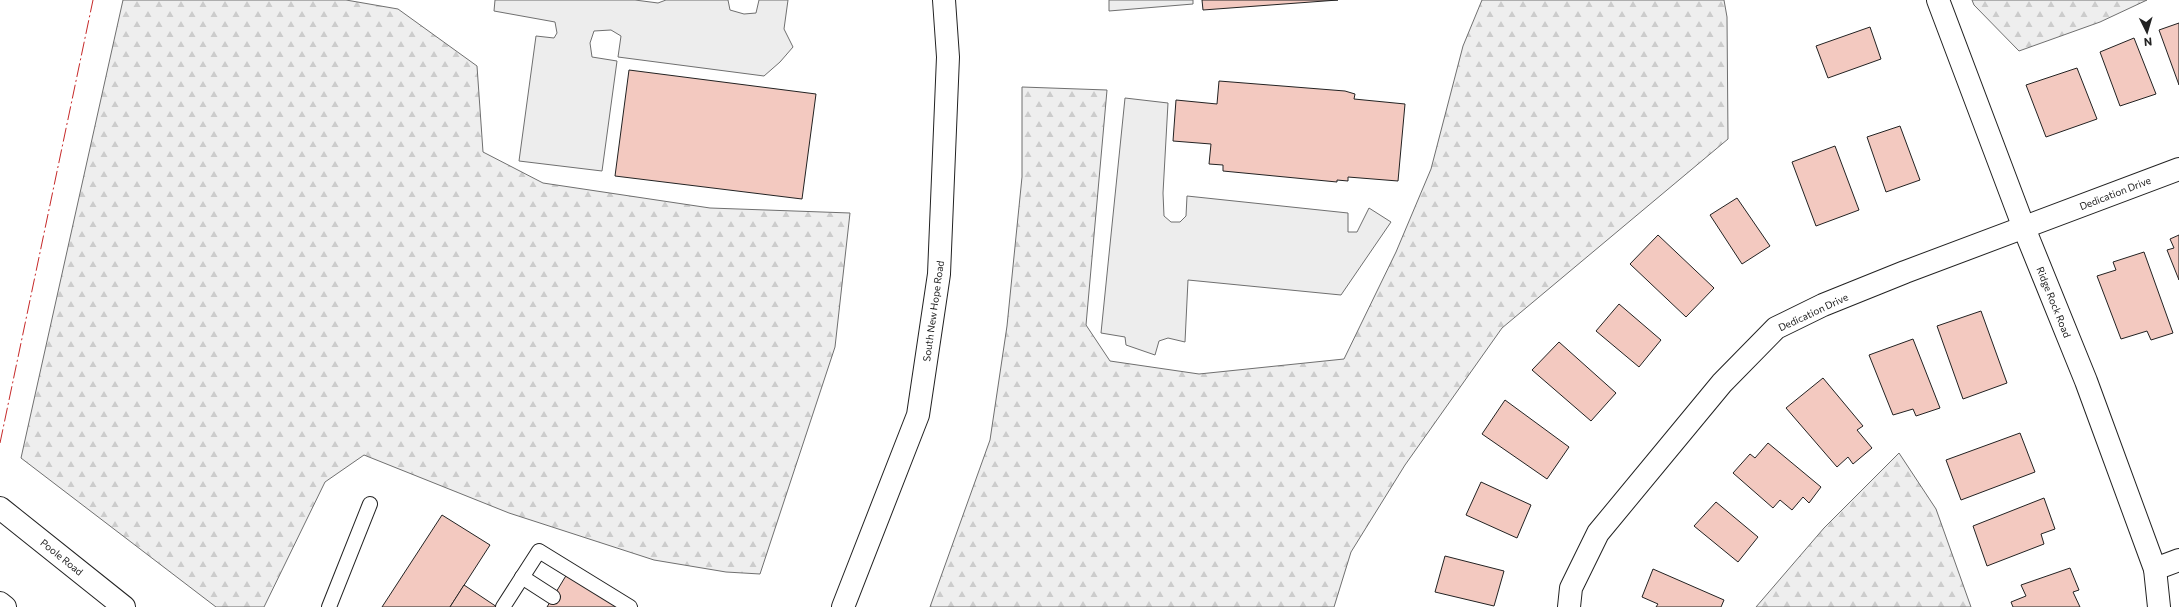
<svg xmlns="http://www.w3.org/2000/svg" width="2179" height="607" font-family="Commissioner,sans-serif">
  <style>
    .forest { fill: url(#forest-firs); stroke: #6f6f6f }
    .parking { fill: #ededed; stroke: #6f6f6f }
    .building { fill: #f3c9c0; stroke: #222 }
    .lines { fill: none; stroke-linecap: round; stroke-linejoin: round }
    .service-casing { stroke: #222; stroke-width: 16 }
    .minor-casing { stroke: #222; stroke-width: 24 }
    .primary-casing { stroke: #222; stroke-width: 24 }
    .service { stroke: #fff; stroke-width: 14 }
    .minor { stroke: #fff; stroke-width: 22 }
    .primary { stroke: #fff; stroke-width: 22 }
    .power { stroke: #c62828; stroke-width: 1; stroke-dasharray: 14 3 2 3; stroke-linecap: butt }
    .labels { text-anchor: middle; stroke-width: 3; stroke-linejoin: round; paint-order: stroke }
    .street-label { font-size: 10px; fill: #222; stroke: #fff }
  </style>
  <defs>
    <pattern id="forest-firs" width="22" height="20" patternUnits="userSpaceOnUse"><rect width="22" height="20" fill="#eee"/><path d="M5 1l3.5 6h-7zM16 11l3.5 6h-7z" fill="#ccc"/></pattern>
  </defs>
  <rect width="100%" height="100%" fill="#fff"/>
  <!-- forest -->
  <g class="forest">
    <path d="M123,0H346L398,9L477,66L483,152L543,183L710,208L850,213L835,347L760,574L726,572L654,560L509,513L364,455L325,482L264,607H216L21,458Z"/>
    <path d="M1482,0H1724L1727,17L1728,139L1502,328L1405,465L1351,552L1334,607H930L990,440L1007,326L1022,177V87L1107,90L1086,325L1110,361L1199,374L1344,359L1396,252L1431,169L1463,46Z"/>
    <path d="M1972,0H2147L2100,22L2019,51L1974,5Z"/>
    <path d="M1899,453L1936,509L1971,607H1756L1824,528Z"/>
  </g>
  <!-- parking -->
  <g class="parking">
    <path d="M495,0H635L658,3L666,0H728L730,10L744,14L756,13L759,0H788L784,29L793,47L780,62L764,76L618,57L621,36L611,30L594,31L590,43L592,57L617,61L602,171L519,161L536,36L554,38L557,33L555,22L494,11Z"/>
    <path d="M1109,0H1193V4L1109,11Z"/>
    <path d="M1125,98L1168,103L1163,193L1164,216L1171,222H1180L1186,216L1187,196L1348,213V232H1357L1369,208L1391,222L1341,295L1188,280L1185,342L1168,338L1159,341L1155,355L1126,345L1125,337L1101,333Z"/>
  </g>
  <!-- building -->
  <g class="building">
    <path d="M1202,0H1338L1203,10Z"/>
    <path d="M2179,23V85L2159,30Z"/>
    <path d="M1870,27L1881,59L1828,78L1816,46Z"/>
    <path d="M2134,38L2156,94L2120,106L2100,52Z"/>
    <path d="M2077,68L2097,119L2046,137L2026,85Z"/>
    <path d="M629,70L816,94L802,199L615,176Z"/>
    <path d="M1219,81L1345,91L1355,94L1354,99L1405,104L1398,181L1348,177V181L1337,180V182L1223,171V165L1209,164L1211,144L1173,141L1176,100L1217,104Z"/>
    <path d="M1900,126L1920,180L1886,192L1867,137Z"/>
    <path d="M1835,146L1859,210L1816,226L1792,162Z"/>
    <path d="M1737,198L1770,246L1742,264L1710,215Z"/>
    <path d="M1658,235L1714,288L1686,317L1630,264Z"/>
    <path d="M2179,235V280L2167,250L2174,248L2170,239Z"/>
    <path d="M2144,252L2173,333L2151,340L2147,331L2121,339L2097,276L2116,270L2113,262Z"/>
    <path d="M1619,304L1661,340L1639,367L1596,331Z"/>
    <path d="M1981,311L2007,383L1963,399L1937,326Z"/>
    <path d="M1913,339L1940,408L1916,416L1913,409L1893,415L1869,355Z"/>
    <path d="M1559,342L1616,393L1591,421L1532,370Z"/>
    <path d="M1823,378L1863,426L1857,430L1872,448L1853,464L1848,457L1837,467L1786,408Z"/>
    <path d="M1505,400L1569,447L1547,479L1482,434Z"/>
    <path d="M2020,433L2035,472L1961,500L1946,460Z"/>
    <path d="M1768,443L1821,487L1809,503L1803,497L1792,510L1780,500L1773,508L1733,473L1750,454L1755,458Z"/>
    <path d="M1481,482L1531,505L1517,538L1466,515Z"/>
    <path d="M2044,498L2055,529L2041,534L2044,544L1987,566L1973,526Z"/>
    <path d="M1716,502L1758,537L1738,562L1694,526Z"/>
    <path d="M442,515L490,545L450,607H382Z"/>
    <path d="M1445,556L1504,571L1494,606L1435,592Z"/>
    <path d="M2070,568L2079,590L2073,592L2080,607H2013L2011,602L2026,596L2021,585Z"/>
    <path d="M1653,569L1724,600L1721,607H1656L1658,604L1642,597Z"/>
    <path d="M567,574L624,607H547Z"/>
    <path d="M464,585L497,607H450Z"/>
  </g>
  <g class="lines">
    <defs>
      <g id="service">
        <path d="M522,577L553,597"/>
        <path d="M329,607L370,504"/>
        <path d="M503,607L539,551L630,607"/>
      </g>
      <g id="minor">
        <path d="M1938,0L2024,228L2086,381L2155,569L2159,607"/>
        <path d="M2155,569L2179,560"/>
        <path d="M1569,607L1571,588L1598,533L1722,383L1776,328L1823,305L1905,272L2179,169"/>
      </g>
      <g id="primary">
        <path d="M0,508L124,607"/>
        <path d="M0,603L5,607"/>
        <path d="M843,607L918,415L939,274L948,57L944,0"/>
      </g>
    </defs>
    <!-- service casing -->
    <use href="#service" class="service-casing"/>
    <!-- minor casing -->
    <use href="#minor" class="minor-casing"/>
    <!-- primary casing -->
    <use href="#primary" class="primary-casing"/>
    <!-- service -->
    <use href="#service" class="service"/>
    <!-- minor -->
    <use href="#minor" class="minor"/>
    <!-- primary -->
    <use href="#primary" class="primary"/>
    <!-- power -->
    <path class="power" d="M0,443L93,0"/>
  </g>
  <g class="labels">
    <!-- street labels -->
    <g class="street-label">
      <text transform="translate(2115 193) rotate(-21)" y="4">Dedication Drive</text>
      <text transform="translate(2054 302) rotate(68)" y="4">Ridge Rock Road</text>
      <text transform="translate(933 311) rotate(-82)" y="4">South New Hope Road</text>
      <text transform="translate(1813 312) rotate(-25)" y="4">Dedication Drive</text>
      <text transform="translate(62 557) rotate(39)" y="4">Poole Road</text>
    </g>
  </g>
  <!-- north arrow -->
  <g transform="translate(2147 32) rotate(175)" stroke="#ffffff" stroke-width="3" paint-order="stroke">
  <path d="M0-3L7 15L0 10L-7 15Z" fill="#222222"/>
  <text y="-6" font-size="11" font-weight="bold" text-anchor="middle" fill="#222222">N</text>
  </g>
</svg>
